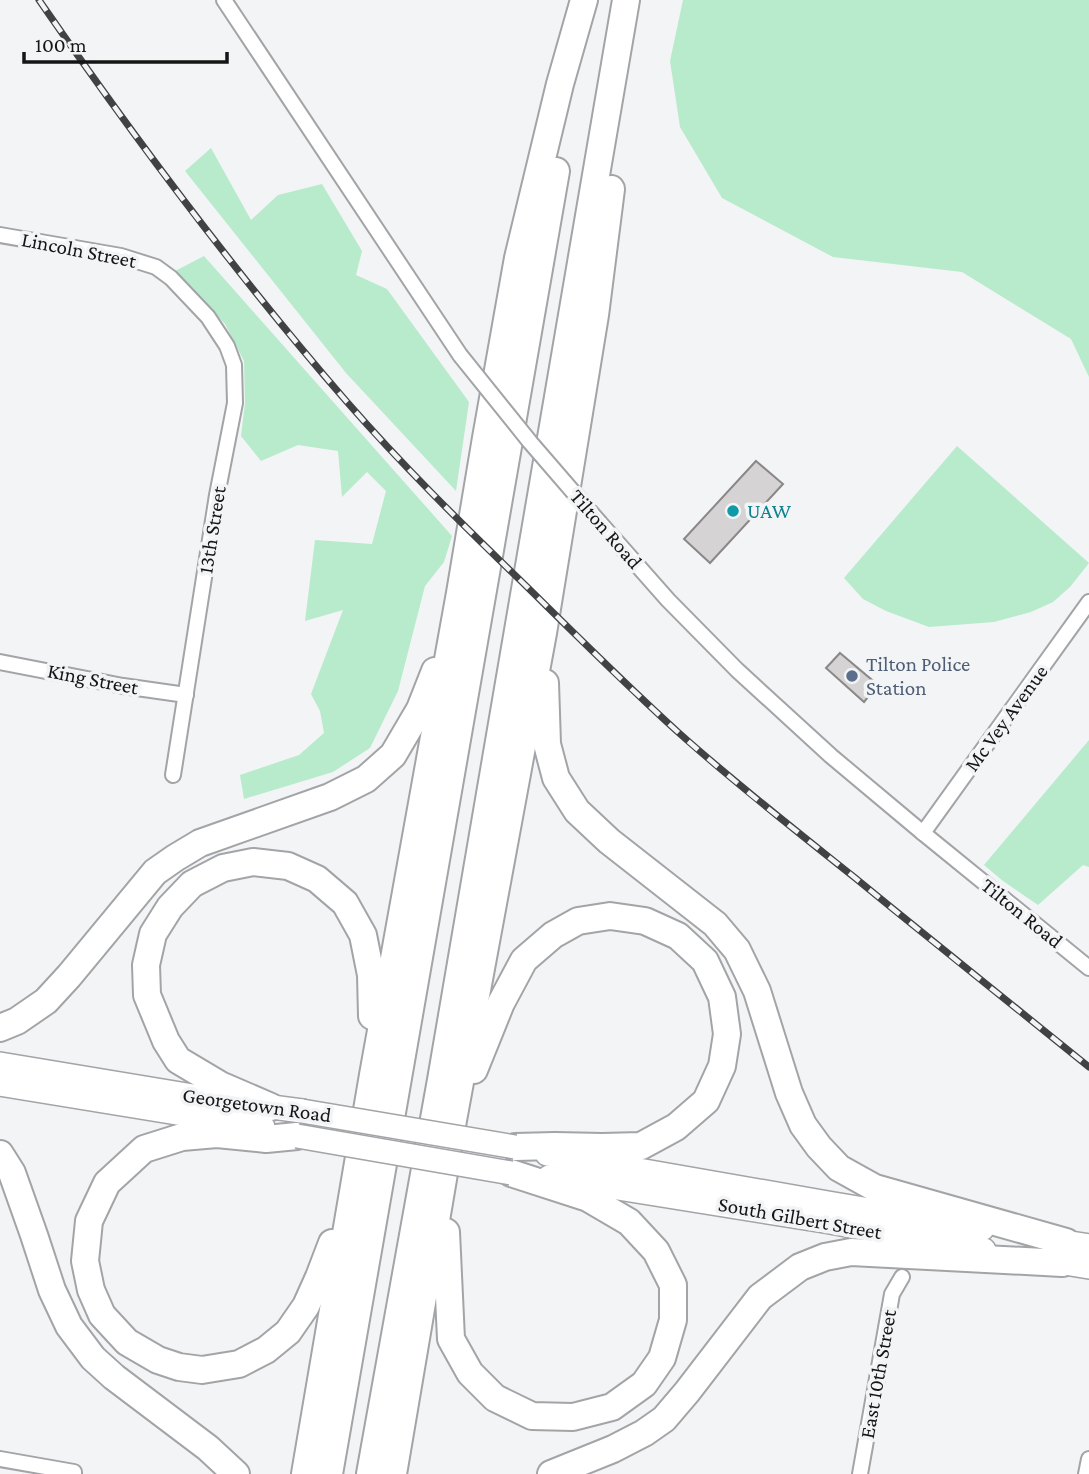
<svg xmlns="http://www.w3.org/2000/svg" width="1089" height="1474" font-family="'Crimson Pro',serif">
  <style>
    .green { fill: #b7ebcb }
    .building { fill: #d6d3d4; stroke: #898788; stroke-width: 2 }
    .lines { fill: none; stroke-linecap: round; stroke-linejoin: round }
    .street-casing { stroke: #a3a4a7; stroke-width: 18 }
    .primary-casing { stroke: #a3a4a7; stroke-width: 26 }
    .highway-casing { stroke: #a3a4a7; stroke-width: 30 }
    .street { stroke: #fff; stroke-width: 14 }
    .primary { stroke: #fff; stroke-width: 23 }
    .highway { stroke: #fff; stroke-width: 26 }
    .rail-casing { stroke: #414243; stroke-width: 7 }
    .rail { stroke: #f3f4f6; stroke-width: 4.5; stroke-dasharray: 13; stroke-linecap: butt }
    .street-bridge-casing { stroke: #a3a4a7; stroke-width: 18; stroke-linecap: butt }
    .primary-bridge-casing { stroke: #a3a4a7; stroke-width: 26; stroke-linecap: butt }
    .street-bridge { stroke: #fff; stroke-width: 14 }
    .primary-bridge { stroke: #fff; stroke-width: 23 }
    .culture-dot { fill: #0f9aa8; stroke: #f3f4f6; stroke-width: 2.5 }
    .service-dot { fill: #5c6f8a; stroke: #f3f4f6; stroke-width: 2.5 }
    .labels { text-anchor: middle; stroke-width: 7; stroke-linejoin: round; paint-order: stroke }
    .street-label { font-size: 21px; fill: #141515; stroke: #f3f4f6 }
    .culture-label { font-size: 21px; fill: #0d838f; stroke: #f3f4f6; text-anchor: start }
    .service-label { font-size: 21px; fill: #4e5e75; stroke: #f3f4f6; text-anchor: start }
  </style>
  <rect width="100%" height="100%" fill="#f3f4f6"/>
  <!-- green -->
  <g class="green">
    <path d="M683,0H1089V377L1071,339L962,272L833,257L722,198L680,127L670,61Z"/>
    <path d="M211,148L251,220L278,195L322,184L362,251L356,275L387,289L469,402L456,491L346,373L185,171Z"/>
    <path d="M204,256L452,536L444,562L425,586L398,691L370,748L333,772L244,799L240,775L299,755L324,733L320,711L311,694L343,610L305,621L315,540L372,544L386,491L367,472L342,497L338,451L298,445L261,461L241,436L245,403L244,361L225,324L175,271Z"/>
    <path d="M957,446L1089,563L1070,587L1053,602L1031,612L994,622L929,627L886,611L863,599L844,578Z"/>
    <path d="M1089,740V867L1083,865L1038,905L1003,881L984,865Z"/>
  </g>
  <!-- building -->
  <g class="building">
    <path d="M756,461L783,484L710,563L684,539Z"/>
    <path d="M840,653L878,685L864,702L826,668Z"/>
  </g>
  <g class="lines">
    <defs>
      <g id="street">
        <path d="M224,0L460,355"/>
        <path d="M0,235L121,256L156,267L171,278L208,317L227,346L234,365L235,403L217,495L173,775"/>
        <path d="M600,523L668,600L737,670L831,756L923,833L1089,968"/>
        <path d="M0,662L123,686L186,695"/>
        <path d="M923,833L1089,602"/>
        <path d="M0,1459L74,1472V1474"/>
        <path d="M860,1474L892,1294L902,1277"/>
        <path d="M1086,1474L1089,1459"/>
      </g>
      <g id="primary">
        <path d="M0,1064L211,1099L302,1111"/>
        <path d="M0,1084L263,1127"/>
        <path d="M547,1154L828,1203L982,1229"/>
        <path d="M549,1177L824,1221L984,1250"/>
        <path d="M1051,1240L1089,1246"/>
        <path d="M1046,1260L1089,1267"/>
      </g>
      <g id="highway">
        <path d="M545,683L547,744L556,778L577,811L609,841L715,924L737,950L757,991L789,1093L803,1125L819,1147L839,1168L875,1188L1066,1242"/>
        <path d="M0,1028L17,1021L46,1001L69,976L155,872L175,858L200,843L330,797L366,779L393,755L420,709L435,671"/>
        <path d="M474,1070L501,1003L524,960L553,935L578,921L610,916L645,921L678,936L705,961L722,997L727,1034L722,1066L706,1101L676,1127L641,1146L602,1147L555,1146L515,1147"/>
        <path d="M271,1107L220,1085L178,1060L166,1041L147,995L146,965L153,934L170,907L192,884L223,868L253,862L288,866L317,879L345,903L363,935L371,975L372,1016"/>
        <path d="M297,1136L266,1139L217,1134L182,1137L144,1149L107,1183L89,1221L85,1261L91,1290L102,1315L127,1342L158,1360L179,1367L202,1370L239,1364L266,1350L288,1332L306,1306L319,1277L332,1243"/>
        <path d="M0,1154L12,1173L34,1235L52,1290L69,1326L93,1358L114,1377L208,1448L236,1474"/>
        <path d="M446,1232L451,1339L470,1373L495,1398L532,1416L573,1417L612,1407L644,1384L662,1358L673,1320V1285L656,1251L629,1222L588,1198L511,1173"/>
        <path d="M305,1474L373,1075L460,593L486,438L518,258L560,84L584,0"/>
        <path d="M329,1474L556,171"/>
        <path d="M370,1474L441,1080L626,0"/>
        <path d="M393,1474L453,1120L543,633L595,315L611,189"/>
        <path d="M551,1474L613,1449L644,1433L664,1419L687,1392L760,1297L800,1267L825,1257L851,1252L1062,1263"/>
      </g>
    </defs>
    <!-- street casing -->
    <use href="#street" class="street-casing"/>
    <!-- primary casing -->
    <use href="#primary" class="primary-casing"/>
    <!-- highway casing -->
    <use href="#highway" class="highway-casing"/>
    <!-- street -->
    <use href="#street" class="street"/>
    <!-- primary -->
    <use href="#primary" class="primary"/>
    <!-- highway -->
    <use href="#highway" class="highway"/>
    <defs>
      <path id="rail" d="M39,0C135,139 236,274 347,402C402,465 461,523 521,581C573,632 625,684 679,733C735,783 795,830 854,877C932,941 1011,1004 1089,1067"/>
    </defs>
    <!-- rail casing -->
    <use href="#rail" class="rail-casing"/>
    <!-- rail -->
    <use href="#rail" class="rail"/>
    <defs>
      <path id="street-bridge" d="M460,355L530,442L600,523"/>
      <g id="primary-bridge">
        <path d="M302,1111L515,1147"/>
        <path d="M297,1136L511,1173"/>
      </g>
    </defs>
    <!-- street-bridge casing -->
    <use href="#street-bridge" class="street-bridge-casing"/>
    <!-- primary-bridge casing -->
    <use href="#primary-bridge" class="primary-bridge-casing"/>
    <!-- street-bridge -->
    <use href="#street-bridge" class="street-bridge"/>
    <!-- primary-bridge -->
    <use href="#primary-bridge" class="primary-bridge"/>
  </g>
  <!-- markers -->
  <circle class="culture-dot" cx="733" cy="511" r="7"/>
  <circle class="service-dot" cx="852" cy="676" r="7"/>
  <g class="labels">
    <!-- street labels -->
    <g class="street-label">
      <text transform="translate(79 250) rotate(11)" y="7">Lincoln Street</text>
      <text transform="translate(606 529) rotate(49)" y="7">Tilton Road</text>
      <text transform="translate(212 530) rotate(-81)" y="7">13th Street</text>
      <text transform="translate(93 679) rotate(11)" y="7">King Street</text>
      <text transform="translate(1006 718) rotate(-54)" y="7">Mc Vey Avenue</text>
      <text transform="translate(1022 913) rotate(39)" y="7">Tilton Road</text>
      <text transform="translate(257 1105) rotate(8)" y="7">Georgetown Road</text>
      <text transform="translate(800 1218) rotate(10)" y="7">South Gilbert Street</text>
      <text transform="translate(878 1374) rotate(-80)" y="7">East 10th Street</text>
    </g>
    <!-- culture labels -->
    <g class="culture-label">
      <text x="747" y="518">UAW</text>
    </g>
    <!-- service labels -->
    <g class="service-label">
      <text x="866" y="671">Tilton Police<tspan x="866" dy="24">Station</tspan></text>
    </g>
  </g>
  <!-- scale -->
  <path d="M24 52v10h203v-10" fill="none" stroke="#141515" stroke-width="3.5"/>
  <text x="35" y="52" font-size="21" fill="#141515" stroke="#f3f4f6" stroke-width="5" paint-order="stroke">100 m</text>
</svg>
